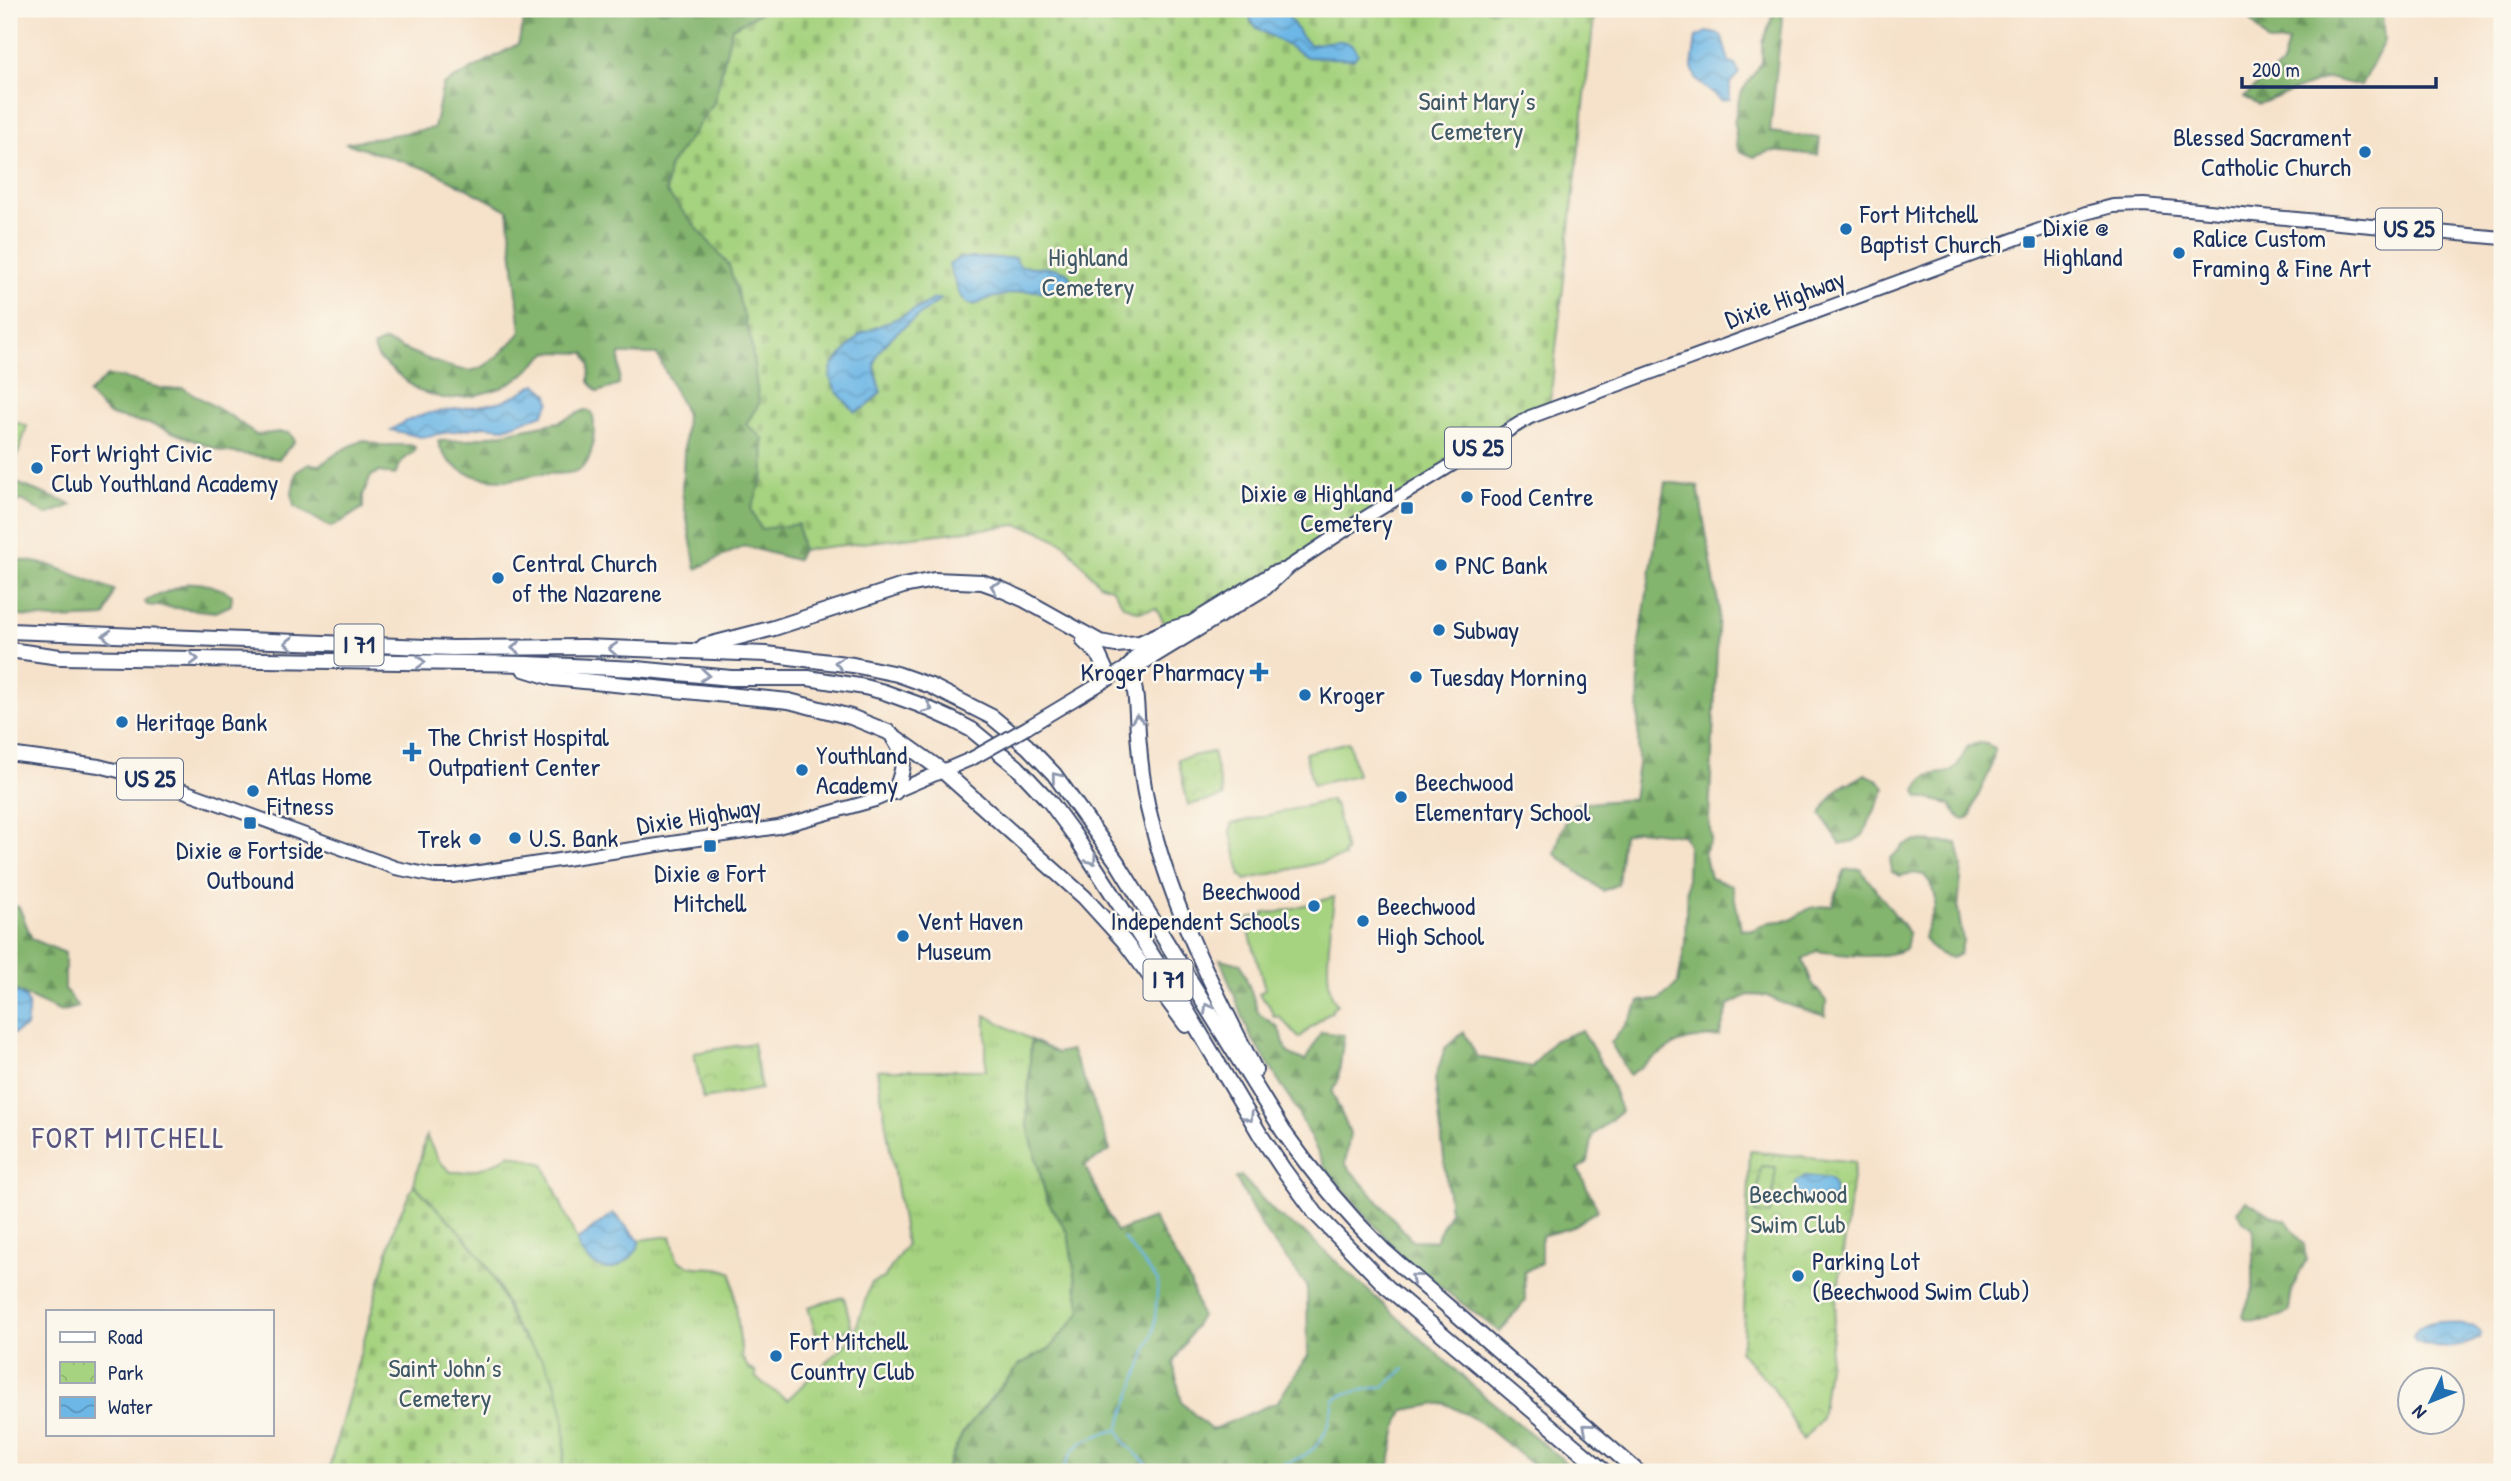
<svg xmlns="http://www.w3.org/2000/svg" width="2511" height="1481" font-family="'Patrick Hand',sans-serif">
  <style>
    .grass { fill: url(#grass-tufts); stroke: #60816e; stroke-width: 2 }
    .forest { fill: url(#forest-firs); stroke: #507266; stroke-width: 2 }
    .cemetery { fill: url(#cemetery-stones); stroke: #60816e; stroke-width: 2 }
    .park { fill: url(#park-crowns); stroke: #60816e; stroke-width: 2 }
    .pitch { fill: #a6d37f; stroke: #60816e; stroke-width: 2 }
    .water { fill: url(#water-waves); stroke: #4473a2; stroke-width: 2 }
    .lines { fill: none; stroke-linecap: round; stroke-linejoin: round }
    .stream { stroke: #6db7e6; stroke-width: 2 }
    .primary-casing { stroke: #3c4a6e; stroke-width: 16 }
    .highway-casing { stroke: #3c4a6e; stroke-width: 18 }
    .primary { stroke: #fff; stroke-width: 12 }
    .highway { stroke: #fff; stroke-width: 14 }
    .primary-bridge-casing { stroke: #3c4a6e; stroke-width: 16; stroke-linecap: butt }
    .primary-bridge { stroke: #fff; stroke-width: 12 }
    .oneway { stroke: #8d97ae }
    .poi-dot { fill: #1f6fb2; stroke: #fbf7ec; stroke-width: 2.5 }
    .labels { text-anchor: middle; stroke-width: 5; stroke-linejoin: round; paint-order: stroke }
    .shield { fill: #fbf7ec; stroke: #5e6b89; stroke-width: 2 }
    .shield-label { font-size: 24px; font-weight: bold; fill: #1b2f5e }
    .park-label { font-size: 26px; fill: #3e5866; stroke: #fbf7ec }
    .poi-label { font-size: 26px; fill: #1b2f5e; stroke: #fbf7ec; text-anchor: start }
    .street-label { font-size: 26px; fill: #1b2f5e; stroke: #fbf7ec }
    .quarter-label { font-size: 30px; letter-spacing: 2px; fill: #595480; stroke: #fbf7ec }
  </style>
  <defs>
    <pattern id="grass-tufts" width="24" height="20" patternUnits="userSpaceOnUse" patternTransform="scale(1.75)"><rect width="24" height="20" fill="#a6d37f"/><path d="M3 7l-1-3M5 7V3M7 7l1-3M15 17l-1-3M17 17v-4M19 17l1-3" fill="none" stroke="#8eb570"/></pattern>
    <pattern id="forest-firs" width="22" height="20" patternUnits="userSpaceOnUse" patternTransform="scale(1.75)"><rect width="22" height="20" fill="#84b56e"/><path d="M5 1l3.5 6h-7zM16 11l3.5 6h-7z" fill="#6b945e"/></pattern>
    <pattern id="cemetery-stones" width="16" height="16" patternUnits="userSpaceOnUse" patternTransform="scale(1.75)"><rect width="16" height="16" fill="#a6d37f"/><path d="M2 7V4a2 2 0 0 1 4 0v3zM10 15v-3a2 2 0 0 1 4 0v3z" fill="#8eb570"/></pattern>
    <pattern id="park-crowns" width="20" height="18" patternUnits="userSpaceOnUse" patternTransform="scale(1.75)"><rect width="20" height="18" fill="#a6d37f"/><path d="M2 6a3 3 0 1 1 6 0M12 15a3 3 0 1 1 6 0" fill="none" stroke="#8eb570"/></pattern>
    <pattern id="water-waves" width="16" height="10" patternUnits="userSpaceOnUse" patternTransform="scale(1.75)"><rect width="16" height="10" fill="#6db7e6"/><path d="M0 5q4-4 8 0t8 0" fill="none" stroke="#5995be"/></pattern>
  </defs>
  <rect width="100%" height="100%" fill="#fbf7ec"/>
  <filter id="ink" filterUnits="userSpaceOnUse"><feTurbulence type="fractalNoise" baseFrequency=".0143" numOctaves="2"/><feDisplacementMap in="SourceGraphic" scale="14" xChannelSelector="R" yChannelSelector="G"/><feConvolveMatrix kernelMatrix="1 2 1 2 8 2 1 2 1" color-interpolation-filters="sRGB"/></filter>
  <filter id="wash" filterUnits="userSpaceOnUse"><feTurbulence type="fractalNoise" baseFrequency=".00686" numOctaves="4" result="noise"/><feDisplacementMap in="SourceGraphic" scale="28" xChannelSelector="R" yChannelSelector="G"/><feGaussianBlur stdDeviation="1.57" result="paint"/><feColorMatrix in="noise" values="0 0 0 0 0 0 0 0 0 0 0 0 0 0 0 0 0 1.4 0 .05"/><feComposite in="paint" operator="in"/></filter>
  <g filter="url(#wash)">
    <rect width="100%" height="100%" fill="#f6e2ca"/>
    <!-- grass -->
    <path class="grass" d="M986,1015L1031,1040L1027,1123L1047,1200L1068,1233L1082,1312L1049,1349L1020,1364L963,1432L945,1472H561L565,1452L555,1381L543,1360L516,1329L498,1285L485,1263L414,1184L426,1136L439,1161L451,1172C470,1173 495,1166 510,1154L544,1164L577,1241L613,1213L639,1240L671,1236L677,1259C694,1274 714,1262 732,1273L742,1357L749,1369L755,1372L756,1378L787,1400L853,1337L871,1283L884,1278L906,1245L877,1070H986Z"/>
    <!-- forest -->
    <g class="forest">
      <path d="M527,9H767L732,28L714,103L669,167L666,191L729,265L751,340L759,404L746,424L763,437L764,475L751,510L761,529L798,524L802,550L796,560L744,546L696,569L682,492L686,414L657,354H620L619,385L598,392L589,382L590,365L585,353L548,352L523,375L501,388L473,396L446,399L419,391L379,359L373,347L384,341C404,348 456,374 474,370C490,367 510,344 521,332L508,210L433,171L345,143L434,128L443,85L518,44Z"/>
      <path d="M1774,9H1783L1770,132L1820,138L1818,155L1770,151L1754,157L1738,150L1734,123L1740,94L1762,62V42L1771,22Z"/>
      <path d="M2243,9H2373L2382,15L2384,41L2361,86L2328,78L2259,104L2244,97L2282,65L2288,42L2268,43Z"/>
      <path d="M107,376C133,375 156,394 183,388L234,418L256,435L279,432L290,433L295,441L279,459L221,451L154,425L109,415L88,394Z"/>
      <path d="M585,410L592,412C596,425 594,459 582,468C571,476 553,473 540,474C529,475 519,479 508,480C479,481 446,471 438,441L468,440L559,422Z"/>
      <path d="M363,440L380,445H410L415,447V451L402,461L395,475L379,472L371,476L363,495V508C353,513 339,525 330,527L294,506L292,493L296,472L309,464L320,465L340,451Z"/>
      <path d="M9,480L72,505L46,515L22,500L9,505Z"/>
      <path d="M1665,482L1698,486L1719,608L1709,819L1711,839L1704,852L1710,878L1732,885L1741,929L1752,930L1770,922L1790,920L1810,908L1832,905L1845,870L1860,869L1909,933L1906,949C1877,961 1847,955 1816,951L1803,960L1812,983L1826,1001L1825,1016L1782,1003L1767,996L1748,995L1729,1005L1719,1036L1693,1039L1675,1044L1629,1075L1611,1043L1630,1019L1640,1001L1659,1000L1678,983L1685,943L1688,845L1683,835L1637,830L1623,835L1618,884L1603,891L1555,854L1561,832L1574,804L1633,799L1638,764L1639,643Z"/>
      <path d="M15,559L50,565L114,590L105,617L54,619L9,615V560Z"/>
      <path d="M189,583C202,582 221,587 232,595L231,605L216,612L147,605L145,602C153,596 178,588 189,583Z"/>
      <path d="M1979,743L1987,744L1994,748C1994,776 1975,792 1971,817L1965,820L1960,818L1950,804L1919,797L1916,791C1927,764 1944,781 1957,766C1961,761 1964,752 1968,746Z"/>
      <path d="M1865,774L1878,780L1885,788L1863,835L1854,841L1840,844L1821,814C1826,804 1834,791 1844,785C1851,781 1858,780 1865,774Z"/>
      <path d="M1915,841L1957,843L1962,866L1958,909L1963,941L1960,954L1952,958C1938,954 1932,951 1924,938C1931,912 1946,899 1924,875L1912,873L1900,876L1892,872L1890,859L1904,845Z"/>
      <path d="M9,904L19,907L32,939L65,953V990L78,1007L61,1012L9,988Z"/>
      <path d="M1220,959L1241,964L1259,1014L1278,1027L1288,1053L1305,1061L1321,1032L1344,1035L1338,1081L1332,1092L1350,1133L1345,1164L1412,1240L1435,1241L1450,1211L1435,1079L1445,1048L1464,1032L1477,1057L1532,1067L1553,1041L1582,1030L1607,1073L1621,1111L1593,1135L1588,1162L1578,1169L1598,1210L1570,1228L1541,1236V1263L1524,1272L1525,1301L1500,1332L1405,1260L1327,1171L1294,1105L1250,1035Z"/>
      <path d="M1031,1040L1057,1053L1071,1050L1091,1096L1110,1150L1085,1166L1116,1232L1153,1218L1190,1282L1201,1316L1173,1363L1182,1403L1211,1430L1277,1402L1308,1356L1307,1286L1261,1226L1236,1178L1241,1176L1277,1215L1306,1234L1475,1388L1562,1459L1572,1472H1541L1477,1420L1445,1403L1404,1410L1397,1427L1388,1472H945L963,1432L1020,1364L1049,1349L1081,1312L1068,1233L1047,1200L1027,1123Z"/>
      <path d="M2246,1200L2271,1215L2286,1220L2304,1245L2306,1260L2292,1289L2289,1310C2277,1321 2262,1323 2245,1319L2243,1315L2253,1289V1228L2243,1221L2237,1212Z"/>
    </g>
    <!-- cemetery -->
    <g class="cemetery">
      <path d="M767,9H1595L1549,410L1345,530L1168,630L1156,608L1139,612L1123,605L1113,589L1099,584L1065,544L1038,530L1016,525L802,550L798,524L761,529L751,510L764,475L763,438L746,424L759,404L751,340L729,265L666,192L669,167L714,103L732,28Z"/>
      <path d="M414,1184C437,1210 466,1234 485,1264C499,1284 504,1306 515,1326C522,1339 534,1348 542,1359C565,1392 569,1434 561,1472H328L396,1222Z"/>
    </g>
    <!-- park -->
    <g class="park">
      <path d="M1213,752L1223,797L1188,805L1178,759Z"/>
      <path d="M753,1043L761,1089L703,1099L694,1053Z"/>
      <path d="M1750,1151L1855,1162L1821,1419L1803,1440L1773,1387L1739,1351L1743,1340Z"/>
      <path d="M844,1297L852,1329L817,1339L808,1307Z"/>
    </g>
    <!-- pitch -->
    <g class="pitch">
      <path d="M10,420L27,426L16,460L9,464Z"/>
      <path d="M1349,742L1357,775L1313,785L1305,753Z"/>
      <path d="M1331,800L1332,805L1335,804L1346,852L1343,853L1344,857L1245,880L1243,876H1241L1230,829L1232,828L1231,824Z"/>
      <path d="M1334,897C1332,922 1320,987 1337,1004L1332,1009V1012L1328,1013L1299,1038L1279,1016L1274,1017L1269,1005L1259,994L1265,989L1246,920L1265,915V913L1279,912Z"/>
      <path d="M1761,1166L1776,1167L1770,1215L1755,1213Z"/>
    </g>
    <!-- water -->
    <g class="water">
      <path d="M1249,9H1284L1301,36L1311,45C1328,42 1350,34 1358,54L1354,59L1307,57L1257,28L1251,21Z"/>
      <path d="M1707,32L1721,35L1729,61L1736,66L1739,73L1730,83V99L1722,101L1697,81L1692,67L1696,37Z"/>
      <path d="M959,258H1015L1020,266L1054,268L1067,272L1071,280L1061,286L1041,291H1023L987,299L977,304H968L960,295L949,265Z"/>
      <path d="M934,299H941C925,313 881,338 876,359C873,369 878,382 881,392L866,407L855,412L837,392L830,378L832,366L860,334L905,315Z"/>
      <path d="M536,384L547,393L550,402L543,414L505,428L484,426L421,437L391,430C427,405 463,412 502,401C514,398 525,389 536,384Z"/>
      <path d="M17,992C33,1000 28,1011 26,1027L9,1036V994Z"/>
      <path d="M1805,1176L1830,1179L1834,1186L1835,1197L1826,1204L1802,1200L1796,1192V1182Z"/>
      <path d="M613,1213L639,1240C641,1252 621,1268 609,1269C595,1269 578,1253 577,1241Z"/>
      <path d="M2438,1321L2475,1327L2481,1333L2480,1338C2459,1349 2437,1351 2415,1341L2413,1336C2418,1325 2428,1323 2438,1321Z"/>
    </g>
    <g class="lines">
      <!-- stream -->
      <g class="stream">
        <path d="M1118,1430L1154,1330L1158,1281L1123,1238"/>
        <path d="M1119,1431L1125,1443L1155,1472"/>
        <path d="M1063,1472C1072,1441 1088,1438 1117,1430"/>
        <path d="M1254,1472C1302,1459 1326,1456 1334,1400L1347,1393L1385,1386L1404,1369"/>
      </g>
    </g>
  </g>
  <g filter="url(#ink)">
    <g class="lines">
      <defs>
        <g id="primary">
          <path d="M1128,667L1136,656L1272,573L1282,570"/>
          <path d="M1028,727L1128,667L1142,664L1265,589L1289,567L1345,530L1530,417L2086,213L2113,206L2144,205L2502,238"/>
          <path d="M9,754L99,766L154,780L396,868L435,876H453L778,827L875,800L973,758"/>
        </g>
        <g id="highway">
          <path d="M9,631L452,648L584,647L766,654L853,665L897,674L931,686L992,717L1027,746L1054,774L1117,862L1283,1131C1313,1174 1346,1213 1383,1250L1638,1472"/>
          <path d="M1084,641L1098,654L1109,678"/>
          <path d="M704,646L774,628L903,586L934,580L982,582L996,587L1023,599L1100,642L1116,645L1140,643L1168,630L1188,624"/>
          <path d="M9,650L60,657L527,664L637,669L731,678H808L865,687L884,692L920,705L953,720L972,730L1017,767L1050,802L1075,836L1174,989L1261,1136L1283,1169L1316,1214L1387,1287L1605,1472"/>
          <path d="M1128,667C1139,691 1136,720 1139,745C1141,772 1145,799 1152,824C1174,912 1214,990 1255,1070"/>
          <path d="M524,669L553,678L789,701L851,717L888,732L944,772L1084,897L1124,941L1186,1025"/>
          <path d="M894,739C908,758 903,771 895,792"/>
        </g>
      </defs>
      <!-- primary casing -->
      <use href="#primary" class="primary-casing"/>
      <!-- highway casing -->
      <use href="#highway" class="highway-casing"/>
      <!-- primary -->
      <use href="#primary" class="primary"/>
      <!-- highway -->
      <use href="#highway" class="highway"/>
      <defs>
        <path id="primary-bridge" d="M973,758L1028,727"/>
      </defs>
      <!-- primary-bridge casing -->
      <use href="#primary-bridge" class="primary-bridge-casing"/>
      <!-- primary-bridge -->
      <use href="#primary-bridge" class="primary-bridge"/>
    </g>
    <!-- one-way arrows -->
    <defs><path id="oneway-chevron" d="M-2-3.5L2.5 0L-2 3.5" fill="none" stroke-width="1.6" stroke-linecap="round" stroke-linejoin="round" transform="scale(1.75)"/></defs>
    <g class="oneway">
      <use href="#oneway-chevron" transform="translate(995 587) rotate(-160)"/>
      <use href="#oneway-chevron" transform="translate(107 636) rotate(-177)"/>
      <use href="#oneway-chevron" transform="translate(289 643) rotate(-178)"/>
      <use href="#oneway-chevron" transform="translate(516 648) rotate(179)"/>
      <use href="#oneway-chevron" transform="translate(613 649) rotate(-177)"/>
      <use href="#oneway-chevron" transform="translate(194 659) rotate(1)"/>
      <use href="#oneway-chevron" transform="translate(421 662) rotate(1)"/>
      <use href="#oneway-chevron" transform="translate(839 663) rotate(-172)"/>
      <use href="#oneway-chevron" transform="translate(705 675) rotate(5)"/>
      <use href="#oneway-chevron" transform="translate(928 708) rotate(24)"/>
      <use href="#oneway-chevron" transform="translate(1137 719) rotate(-94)"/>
      <use href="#oneway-chevron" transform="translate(1056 777) rotate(-129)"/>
      <use href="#oneway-chevron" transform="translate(1092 860) rotate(55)"/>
      <use href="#oneway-chevron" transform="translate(1208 1008) rotate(-121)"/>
      <use href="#oneway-chevron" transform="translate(1249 1117) rotate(58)"/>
      <use href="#oneway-chevron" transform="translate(1415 1278) rotate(-139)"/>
      <use href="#oneway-chevron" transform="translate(1587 1428) rotate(-139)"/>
    </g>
  </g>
  <!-- markers -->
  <g class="poi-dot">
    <circle cx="2365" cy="152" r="7"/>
    <circle cx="1846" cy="229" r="7"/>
    <rect x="2022" y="235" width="14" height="14" rx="3.5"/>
    <circle cx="2179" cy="253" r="7"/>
    <circle cx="37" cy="468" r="7"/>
    <circle cx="1467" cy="497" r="7"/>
    <rect x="1400" y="501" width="14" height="14" rx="3.5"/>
    <circle cx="1441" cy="565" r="7"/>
    <circle cx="498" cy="578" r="7"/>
    <circle cx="1439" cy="630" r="7"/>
    <path d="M1255.5 661.5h7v7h7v7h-7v7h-7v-7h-7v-7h7z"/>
    <circle cx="1416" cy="677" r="7"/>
    <circle cx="1305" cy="695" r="7"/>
    <circle cx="122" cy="722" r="7"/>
    <path d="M408.5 741.5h7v7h7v7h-7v7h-7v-7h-7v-7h7z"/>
    <circle cx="802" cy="770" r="7"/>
    <circle cx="253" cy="791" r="7"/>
    <circle cx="1401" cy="797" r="7"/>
    <rect x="243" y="816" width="14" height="14" rx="3.5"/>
    <circle cx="515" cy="838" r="7"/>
    <circle cx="475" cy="839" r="7"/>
    <rect x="703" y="839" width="14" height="14" rx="3.5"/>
    <circle cx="1314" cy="906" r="7"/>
    <circle cx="1363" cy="921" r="7"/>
    <circle cx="903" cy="936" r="7"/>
    <circle cx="1798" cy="1276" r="7"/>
    <circle cx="776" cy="1356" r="7"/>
  </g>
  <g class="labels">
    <!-- shield labels -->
    <g class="shield">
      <rect x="2376" y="208.5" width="66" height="41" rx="5"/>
      <rect x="1445" y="427.5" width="66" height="41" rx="5"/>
      <rect x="334.5" y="624.5" width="49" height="41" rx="5"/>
      <rect x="117" y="758.5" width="66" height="41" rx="5"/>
      <rect x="1143.5" y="959.5" width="49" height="41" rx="5"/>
    </g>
    <g class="shield-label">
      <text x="2409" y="237">US 25</text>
      <text x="1478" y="456">US 25</text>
      <text x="359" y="653">I 71</text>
      <text x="150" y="787">US 25</text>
      <text x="1168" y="988">I 71</text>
    </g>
    <!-- park labels -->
    <g class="park-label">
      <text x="1477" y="110">Saint Mary’s<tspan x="1477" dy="30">Cemetery</tspan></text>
      <text x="1088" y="266">Highland<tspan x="1088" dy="30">Cemetery</tspan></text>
      <text x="1798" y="1203">Beechwood<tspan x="1798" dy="30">Swim Club</tspan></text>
      <text x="445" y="1377">Saint John’s<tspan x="445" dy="30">Cemetery</tspan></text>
    </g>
    <!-- poi labels -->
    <g class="poi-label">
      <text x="2351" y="146" text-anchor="end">Blessed Sacrament<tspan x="2351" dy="30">Catholic Church</tspan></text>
      <text x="1860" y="223">Fort Mitchell<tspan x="1860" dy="30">Baptist Church</tspan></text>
      <text x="2043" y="236">Dixie @<tspan x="2043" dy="30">Highland</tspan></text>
      <text x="2193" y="247">Ralice Custom<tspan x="2193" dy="30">Framing &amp; Fine Art</tspan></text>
      <text x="51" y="462">Fort Wright Civic<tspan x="51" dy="30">Club Youthland Academy</tspan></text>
      <text x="1393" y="502" text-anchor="end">Dixie @ Highland<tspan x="1393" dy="30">Cemetery</tspan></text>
      <text x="1481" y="506">Food Centre</text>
      <text x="512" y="572">Central Church<tspan x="512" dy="30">of the Nazarene</tspan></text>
      <text x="1455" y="574">PNC Bank</text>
      <text x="1453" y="639">Subway</text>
      <text x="1245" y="681" text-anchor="end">Kroger Pharmacy</text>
      <text x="1430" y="686">Tuesday Morning</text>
      <text x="1319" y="704">Kroger</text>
      <text x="136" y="731">Heritage Bank</text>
      <text x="428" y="746">The Christ Hospital<tspan x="428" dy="30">Outpatient Center</tspan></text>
      <text x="816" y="764">Youthland<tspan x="816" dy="30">Academy</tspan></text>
      <text x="267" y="785">Atlas Home<tspan x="267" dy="30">Fitness</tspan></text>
      <text x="1415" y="791">Beechwood<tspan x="1415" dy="30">Elementary School</tspan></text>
      <text x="529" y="847">U.S. Bank</text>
      <text x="461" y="848" text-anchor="end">Trek</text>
      <text x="250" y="859" text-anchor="middle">Dixie @ Fortside<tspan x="250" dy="30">Outbound</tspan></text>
      <text x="710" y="882" text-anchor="middle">Dixie @ Fort<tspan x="710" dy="30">Mitchell</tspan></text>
      <text x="1300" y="900" text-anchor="end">Beechwood<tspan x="1300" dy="30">Independent Schools</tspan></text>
      <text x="1377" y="915">Beechwood<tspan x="1377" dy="30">High School</tspan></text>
      <text x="917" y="930">Vent Haven<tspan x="917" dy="30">Museum</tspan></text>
      <text x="1812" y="1270">Parking Lot<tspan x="1812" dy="30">(Beechwood Swim Club)</tspan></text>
      <text x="790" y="1350">Fort Mitchell<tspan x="790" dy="30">Country Club</tspan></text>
    </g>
    <!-- street labels -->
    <g class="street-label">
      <text transform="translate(1785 299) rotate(-20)" y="9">Dixie Highway</text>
      <text transform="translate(699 816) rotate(-9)" y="9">Dixie Highway</text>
    </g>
    <!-- quarter labels -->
    <g class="quarter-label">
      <text x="129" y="1148">FORT MITCHELL</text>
    </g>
  </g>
  <!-- margin -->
  <rect width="2511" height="1481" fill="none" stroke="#fbf7ec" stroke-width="35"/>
  <!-- legend -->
  <rect x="46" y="1310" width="228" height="126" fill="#fbf7ec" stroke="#a1a7b3" stroke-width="2"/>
  <rect x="60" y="1332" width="35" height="10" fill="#ffffff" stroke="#a1a7b3" stroke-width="2"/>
  <text x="108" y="1344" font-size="21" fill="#1b2f5e">Road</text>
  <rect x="60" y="1362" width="35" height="21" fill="url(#park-crowns)" stroke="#a1a7b3" stroke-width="2"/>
  <text x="108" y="1380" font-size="21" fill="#1b2f5e">Park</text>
  <rect x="60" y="1397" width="35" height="21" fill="url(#water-waves)" stroke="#a1a7b3" stroke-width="2"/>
  <text x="108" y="1414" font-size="21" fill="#1b2f5e">Water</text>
  <!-- north arrow -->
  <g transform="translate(2431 1401) rotate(227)"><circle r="33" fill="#fbf7ec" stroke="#a1a7b3" stroke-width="2"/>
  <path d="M0-5L12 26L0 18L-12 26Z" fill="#1f6fb2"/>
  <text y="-10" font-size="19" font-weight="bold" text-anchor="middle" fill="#1b2f5e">N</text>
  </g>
  <!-- scale -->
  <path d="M2242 77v10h194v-10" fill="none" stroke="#1b2f5e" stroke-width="3.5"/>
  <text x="2252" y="77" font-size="21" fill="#1b2f5e" stroke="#fbf7ec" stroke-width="5" paint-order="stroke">200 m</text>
</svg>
